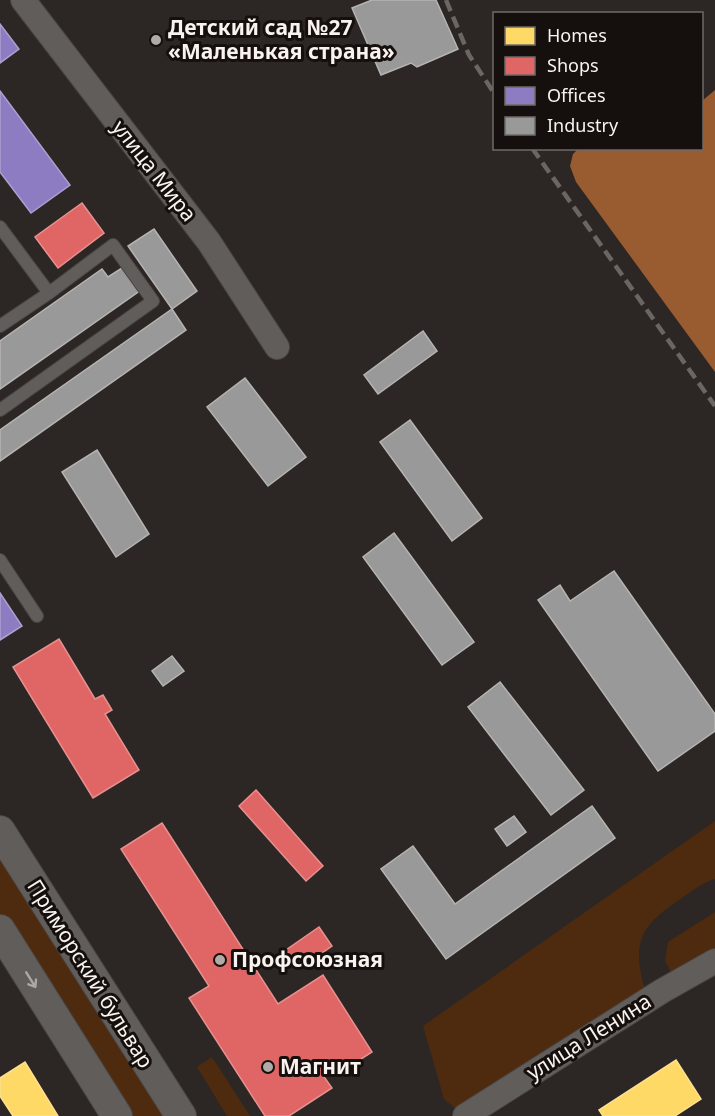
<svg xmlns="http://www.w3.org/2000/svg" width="715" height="1116" font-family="'Noto Sans',sans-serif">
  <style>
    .green { fill: #4e2a0f }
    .water { fill: #995b30 }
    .homes { fill: #ffd966; stroke: #fde08f; stroke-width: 1.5 }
    .shops { fill: #e06666; stroke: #e8908f; stroke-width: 1.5 }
    .offices { fill: #8e7cc3; stroke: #ae9fd0; stroke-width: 1.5 }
    .industry { fill: #999; stroke: #b6b4b2; stroke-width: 1.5 }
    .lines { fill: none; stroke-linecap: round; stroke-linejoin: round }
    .service-casing { stroke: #4a4543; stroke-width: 14 }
    .minor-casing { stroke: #4a4543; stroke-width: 26 }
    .tertiary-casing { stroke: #4a4543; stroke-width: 32 }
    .service { stroke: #615d5a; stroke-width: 12 }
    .minor { stroke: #615d5a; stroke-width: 24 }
    .tertiary { stroke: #615d5a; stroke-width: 30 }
    .rail { stroke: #6a6664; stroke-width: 4.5; stroke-dasharray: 12 6; stroke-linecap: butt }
    .oneway { stroke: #ada8a4 }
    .poi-dot { fill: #b1aba7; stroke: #15100d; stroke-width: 2 }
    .labels { text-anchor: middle; stroke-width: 6; stroke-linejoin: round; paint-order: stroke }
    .poi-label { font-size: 21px; font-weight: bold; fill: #f9f2ee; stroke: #15100d; text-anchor: start }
    .street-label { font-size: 21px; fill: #f9f2ee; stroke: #15100d }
  </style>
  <rect width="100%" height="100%" fill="#2c2724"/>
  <!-- green -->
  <g class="green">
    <path d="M715,821V879C701,883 691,892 679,900C639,927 632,943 645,990L456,1109L444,1099L423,1026Z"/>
    <path d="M0,831L181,1116H117L0,930Z"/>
    <path d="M715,912V952L685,972H671L665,961L668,942Z"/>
    <path d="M212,1057L250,1116H227L197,1067Z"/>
  </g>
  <!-- water -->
  <path class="water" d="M715,90V372L576,182L570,166L573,154L578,149L702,148V101Z"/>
  <!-- homes -->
  <g class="homes">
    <path d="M676,1060L701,1099L675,1116H603L599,1110Z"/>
    <path d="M25,1062L58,1116H13L0,1096V1078Z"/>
  </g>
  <!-- shops -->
  <g class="shops">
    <path d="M82,203L104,233L58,268L35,237Z"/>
    <path d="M59,639L95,699L103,695L112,710L105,714L139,770L93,798L13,667Z"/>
    <path d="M256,790L323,866L306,881L239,806Z"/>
    <path d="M162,823L278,1004L323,975L372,1052L338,1074L334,1067L322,1074L332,1088L289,1116H265L189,998L209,986L121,849Z"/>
    <path d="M319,927L332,946L299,969L286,950Z"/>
  </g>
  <!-- offices -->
  <g class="offices">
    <path d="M0,24L19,49L0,63Z"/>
    <path d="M0,91L70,185L31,213L0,172Z"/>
    <path d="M0,593L22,626L0,640Z"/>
  </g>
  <!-- industry -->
  <g class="industry">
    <path d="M372,0H436L458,49L417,67L411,63L381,75L352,8Z"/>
    <path d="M154,229L197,291L172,309L128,246Z"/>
    <path d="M125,266L141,290L0,389V341L102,269L108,277Z"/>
    <path d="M172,309L186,330L0,461V430Z"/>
    <path d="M423,331L437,351L378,394L364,375Z"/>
    <path d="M245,378L306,457L268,486L207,407Z"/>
    <path d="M410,420L482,518L452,541L380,442Z"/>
    <path d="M97,450L149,534L116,557L62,472Z"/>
    <path d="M394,533L474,642L442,665L363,557Z"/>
    <path d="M614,571L715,714V731L658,771L538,600L560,585L570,601Z"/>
    <path d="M172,656L184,671L163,686L152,671Z"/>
    <path d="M500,682L584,790L551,815L468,707Z"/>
    <path d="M592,806L615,838L446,959L381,869L413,846L455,904Z"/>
    <path d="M514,816L526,832L507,846L495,829Z"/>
  </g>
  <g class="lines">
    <defs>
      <g id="service">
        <path d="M0,227L49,293L0,326"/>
        <path d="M0,410L153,301L113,245L49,293"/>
        <path d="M0,560L37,616"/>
      </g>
      <g id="minor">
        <path d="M23,0L209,242L277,347"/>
        <path d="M465,1116L662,991L715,961"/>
      </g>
      <g id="tertiary">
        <path d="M0,831L181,1116"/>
        <path d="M0,930L117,1116"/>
      </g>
    </defs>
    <!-- service casing -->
    <use href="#service" class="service-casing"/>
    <!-- minor casing -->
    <use href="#minor" class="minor-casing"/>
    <!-- tertiary casing -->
    <use href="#tertiary" class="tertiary-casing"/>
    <!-- service -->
    <use href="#service" class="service"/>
    <!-- minor -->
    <use href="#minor" class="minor"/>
    <!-- tertiary -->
    <use href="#tertiary" class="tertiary"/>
    <!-- rail -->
    <g class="rail">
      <path d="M446,0L469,55L494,93"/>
      <path d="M532,148L715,406"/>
    </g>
  </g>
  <!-- one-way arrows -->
  <defs><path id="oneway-shaft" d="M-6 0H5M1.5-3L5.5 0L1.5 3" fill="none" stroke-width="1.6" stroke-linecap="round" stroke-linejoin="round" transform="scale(1.5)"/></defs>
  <use class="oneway" href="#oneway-shaft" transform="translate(31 980) rotate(58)"/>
  <!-- markers -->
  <g class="poi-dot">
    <circle cx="156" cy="40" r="6"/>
    <circle cx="220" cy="960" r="6"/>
    <circle cx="268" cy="1067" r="6"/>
  </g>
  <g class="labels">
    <!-- poi labels -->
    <g class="poi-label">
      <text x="168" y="35">Детский сад №27<tspan x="168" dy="24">«Маленькая страна»</tspan></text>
      <text x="232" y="967">Профсоюзная</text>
      <text x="280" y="1074">Магнит</text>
    </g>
    <!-- street labels -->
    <g class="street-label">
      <text transform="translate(154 171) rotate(52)" y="7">улица Мира</text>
      <text transform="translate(90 974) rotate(58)" y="7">Приморский бульвар</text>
      <text transform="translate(589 1037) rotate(-32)" y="7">улица Ленина</text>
    </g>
  </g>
  <!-- legend -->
  <rect x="493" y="12" width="210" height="138" fill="#15100d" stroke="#706a67" stroke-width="1.5"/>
  <rect x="505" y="27" width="30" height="18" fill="#ffd966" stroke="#706a67" stroke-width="1.5"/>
  <text x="547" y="42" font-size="18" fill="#f9f2ee">Homes</text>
  <rect x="505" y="57" width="30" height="18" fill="#e06666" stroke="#706a67" stroke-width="1.5"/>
  <text x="547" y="72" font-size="18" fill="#f9f2ee">Shops</text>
  <rect x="505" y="87" width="30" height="18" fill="#8e7cc3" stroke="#706a67" stroke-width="1.5"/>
  <text x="547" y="102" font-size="18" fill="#f9f2ee">Offices</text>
  <rect x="505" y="117" width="30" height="18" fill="#999999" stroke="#706a67" stroke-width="1.5"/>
  <text x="547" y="132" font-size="18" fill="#f9f2ee">Industry</text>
</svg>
